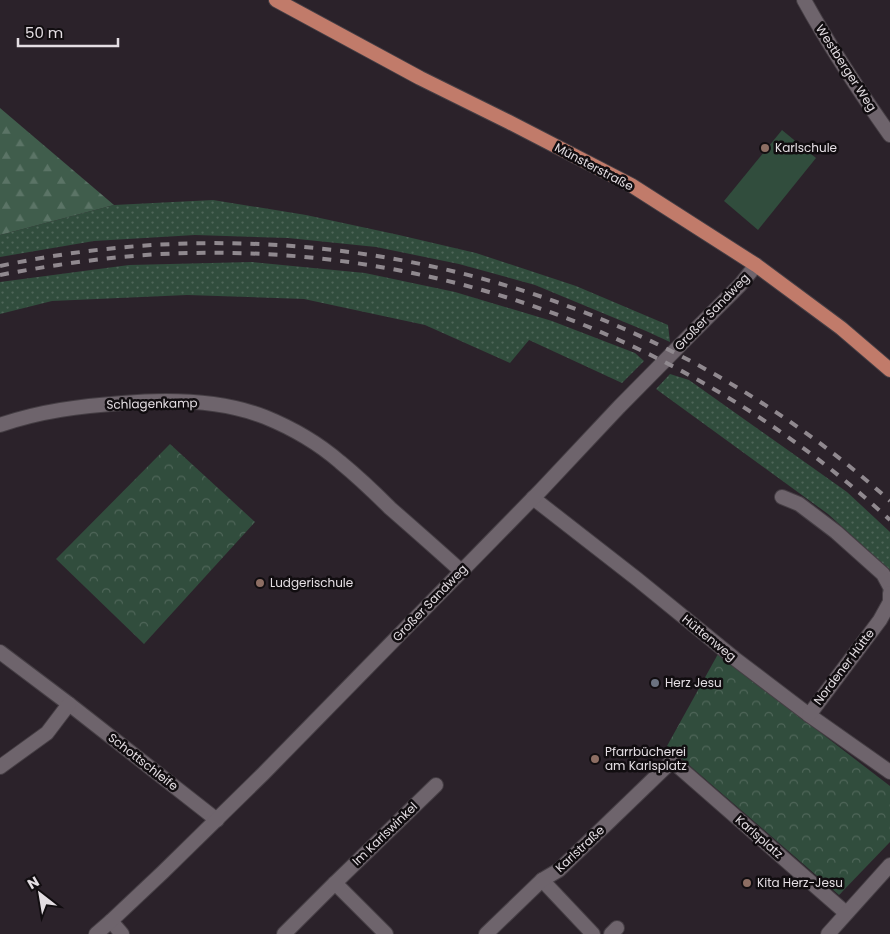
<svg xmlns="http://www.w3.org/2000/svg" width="890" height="934" font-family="Poppins,sans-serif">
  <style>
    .grass { fill: url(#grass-dots) }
    .forest { fill: url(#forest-firs) }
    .park { fill: url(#park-crowns) }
    .pitch { fill: #314d3d }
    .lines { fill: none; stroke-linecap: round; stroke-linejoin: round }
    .minor-casing { stroke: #453e44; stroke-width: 16 }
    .secondary-casing { stroke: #453e44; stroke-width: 16 }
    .primary-casing { stroke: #453e44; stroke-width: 16 }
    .minor { stroke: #6e646c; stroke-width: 14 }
    .secondary { stroke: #6e646c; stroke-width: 14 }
    .primary { stroke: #c17b6a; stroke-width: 14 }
    .rail { stroke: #90898f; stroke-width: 4; stroke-dasharray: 9 9; stroke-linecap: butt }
    .education-dot { fill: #8d6e63; stroke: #110d10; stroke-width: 2 }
    .worship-dot { fill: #6b7280; stroke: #110d10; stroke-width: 2 }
    .labels { text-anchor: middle; stroke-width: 5; stroke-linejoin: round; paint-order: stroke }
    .street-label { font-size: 12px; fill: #e4dee3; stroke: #110d10 }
    .poi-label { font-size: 12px; fill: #e4dee3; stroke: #110d10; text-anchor: start }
  </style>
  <defs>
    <pattern id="grass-dots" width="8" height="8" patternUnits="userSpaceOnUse" patternTransform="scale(1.25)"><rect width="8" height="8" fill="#314d3d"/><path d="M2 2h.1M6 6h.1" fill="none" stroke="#4f6659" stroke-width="1.8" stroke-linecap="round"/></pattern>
    <pattern id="forest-firs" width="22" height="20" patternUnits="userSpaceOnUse" patternTransform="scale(1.25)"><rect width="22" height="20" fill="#405d4c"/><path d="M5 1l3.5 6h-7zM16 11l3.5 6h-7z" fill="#5b7466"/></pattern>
    <pattern id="park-crowns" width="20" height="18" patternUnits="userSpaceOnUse" patternTransform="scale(1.25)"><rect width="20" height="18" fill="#314d3d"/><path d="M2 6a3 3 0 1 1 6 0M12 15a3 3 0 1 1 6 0" fill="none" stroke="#4f6659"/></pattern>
  </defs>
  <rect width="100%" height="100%" fill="#2b222a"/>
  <!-- grass -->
  <g class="grass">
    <path d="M213,200L306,215L399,235L476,253L576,286L668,325L670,342L646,331L535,285L459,264L376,247L288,238L195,235L94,241L0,257V235L114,205Z"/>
    <path d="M252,262L365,273L455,292L552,321L635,353L644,361L622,383L529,340L510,363L425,325L304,299L187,295L52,301L0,314V282L129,265Z"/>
    <path d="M670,374L689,380L847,492L890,532V570L828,514L656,389Z"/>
  </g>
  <!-- forest -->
  <path class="forest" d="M0,108L114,205L0,235Z"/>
  <!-- park -->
  <g class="park">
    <path d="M170,444L255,522L144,644L56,559Z"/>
    <path d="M718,654L890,786V842L839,895L667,746Z"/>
  </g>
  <!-- pitch -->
  <path class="pitch" d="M782,130L816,158L758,230L724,201Z"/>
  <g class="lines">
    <defs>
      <g id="minor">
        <path d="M804,0C830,47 859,91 890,135"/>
        <path d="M0,425C40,411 81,406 123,403C170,399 221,400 265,417C292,428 318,443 340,462C357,476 374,492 390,508C414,529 438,550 461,571"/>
        <path d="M782,497L799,504L836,532L883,574L890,587"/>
        <path d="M533,498L637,579L734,658L809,715L890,772"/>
        <path d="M0,652L69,704L217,820"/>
        <path d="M809,715L880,620L890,602V593"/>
        <path d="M0,767L47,733L69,704"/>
        <path d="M542,880L593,934"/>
        <path d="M111,921L122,934"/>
        <path d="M96,934L111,921L163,872L263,774L542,489L619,407L695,330L740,285L756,265"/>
        <path d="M284,934L335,883"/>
        <path d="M386,934L335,883L436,785"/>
        <path d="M486,934L542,880L559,870L672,761L846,913"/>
        <path d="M611,934L617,928"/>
      </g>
      <path id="secondary" d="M828,934L890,865"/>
      <path id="primary" d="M276,0L420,78L509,122L631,185L756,265L841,328L890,370"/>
    </defs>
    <!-- minor casing -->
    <use href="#minor" class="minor-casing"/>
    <!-- secondary casing -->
    <use href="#secondary" class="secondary-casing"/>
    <!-- primary casing -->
    <use href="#primary" class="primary-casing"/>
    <!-- minor -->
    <use href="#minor" class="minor"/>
    <!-- secondary -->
    <use href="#secondary" class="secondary"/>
    <!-- primary -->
    <use href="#primary" class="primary"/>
    <!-- rail -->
    <g class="rail">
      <path d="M0,266C316,198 649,283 890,501"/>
      <path d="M0,275C63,263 127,254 191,253C451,247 700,344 890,520"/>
    </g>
  </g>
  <!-- markers -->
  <g class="education-dot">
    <circle cx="765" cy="148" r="5"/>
    <circle cx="260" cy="583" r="5"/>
    <circle cx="595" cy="759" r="5"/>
    <circle cx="747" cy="883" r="5"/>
  </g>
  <circle class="worship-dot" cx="655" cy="683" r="5"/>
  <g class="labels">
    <!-- street labels -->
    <g class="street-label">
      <text transform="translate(846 68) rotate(57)" y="4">Westberger Weg</text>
      <text transform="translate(594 167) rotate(28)" y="4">Münsterstraße</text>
      <text transform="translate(712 312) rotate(-46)" y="4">Großer Sandweg</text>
      <text transform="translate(152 404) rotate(-1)" y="4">Schlagenkamp</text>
      <text transform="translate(430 603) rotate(-46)" y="4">Großer Sandweg</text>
      <text transform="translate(709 638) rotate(39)" y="4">Hüttenweg</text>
      <text transform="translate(844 667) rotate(-53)" y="4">Nordener Hütte</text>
      <text transform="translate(143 762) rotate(38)" y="4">Schottschleife</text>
      <text transform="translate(385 834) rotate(-44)" y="4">Im Karlswinkel</text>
      <text transform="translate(759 837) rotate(41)" y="4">Karlsplatz</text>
      <text transform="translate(580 849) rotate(-43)" y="4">Karlstraße</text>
    </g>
    <!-- poi labels -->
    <g class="poi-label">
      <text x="775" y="152">Karlschule</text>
      <text x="270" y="587">Ludgerischule</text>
      <text x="665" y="687">Herz Jesu</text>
      <text x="605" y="756">Pfarrbücherei<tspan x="605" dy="14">am Karlsplatz</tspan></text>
      <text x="757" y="887">Kita Herz-Jesu</text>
    </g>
  </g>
  <!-- north arrow -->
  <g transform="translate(40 894) rotate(329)" stroke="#110d10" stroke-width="4" paint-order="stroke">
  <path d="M0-4L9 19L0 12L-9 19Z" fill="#e4dee3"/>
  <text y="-8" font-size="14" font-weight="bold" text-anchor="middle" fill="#e4dee3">N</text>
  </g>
  <!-- scale -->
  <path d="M18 38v8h100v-8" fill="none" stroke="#e4dee3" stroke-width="2.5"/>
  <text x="25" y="38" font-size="15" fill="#e4dee3" stroke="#110d10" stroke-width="4" paint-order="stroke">50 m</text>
</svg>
